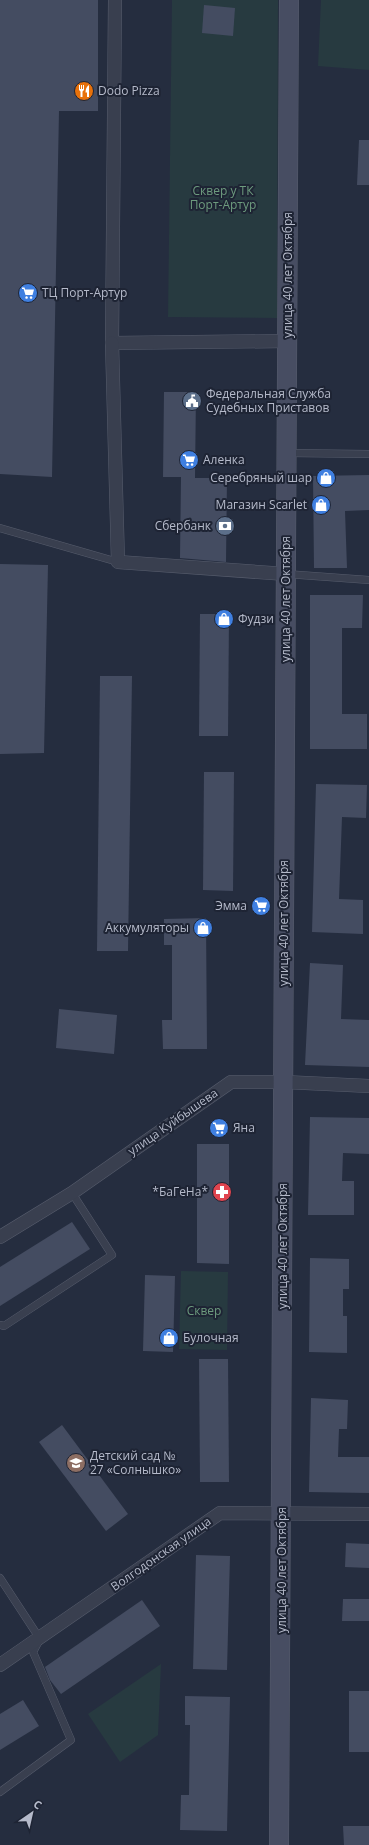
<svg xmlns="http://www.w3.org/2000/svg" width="369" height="1845" font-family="'Open Sans',sans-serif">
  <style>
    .green { fill: #273a40 }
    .building { fill: #444c61 }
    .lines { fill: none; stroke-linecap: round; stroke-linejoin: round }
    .lane-casing { stroke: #575d6d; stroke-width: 8 }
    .street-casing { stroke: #575d6d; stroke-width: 14 }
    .secondary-casing { stroke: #575d6d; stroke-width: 20 }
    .lane { stroke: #393f4f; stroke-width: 7 }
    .street { stroke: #393f4f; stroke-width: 13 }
    .secondary { stroke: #474d62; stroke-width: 19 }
    .labels { text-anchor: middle; stroke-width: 4; stroke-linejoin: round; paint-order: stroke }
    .poi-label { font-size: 12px; fill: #b5baca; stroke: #1e2434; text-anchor: start }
    .park-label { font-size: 12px; fill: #6d9b7e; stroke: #1e2434 }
    .street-label { font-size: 12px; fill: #b5baca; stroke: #1e2434 }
  </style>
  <rect width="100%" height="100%" fill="#252d3f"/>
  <!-- green -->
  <g class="green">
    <path d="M172,0H278L277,318L168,317Z"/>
    <path d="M321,0H369V70L318,66Z"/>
    <path d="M181,1271L228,1272L227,1350L179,1349Z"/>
    <path d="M161,1664L158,1735L120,1762L88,1714Z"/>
  </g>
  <!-- building -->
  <g class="building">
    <path d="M0,0H98V111H59L52,477L0,474Z"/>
    <path d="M204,5L235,8L233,36L202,33Z"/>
    <path d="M359,140H369V185H357Z"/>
    <path d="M164,392H196L195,478H227L226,562L180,558L181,477H163Z"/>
    <path d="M369,475V510L345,511L347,568H314L313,476Z"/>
    <path d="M0,564L48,565L44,753L0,754Z"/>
    <path d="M310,595H363L362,628H342V714H367V749H310Z"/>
    <path d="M200,614H229L228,736H199Z"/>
    <path d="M100,676H132L128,951H97Z"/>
    <path d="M204,772H234L233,891L203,890Z"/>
    <path d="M316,784L367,785L366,818L342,817L339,899L363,900V934L312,932Z"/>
    <path d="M206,918L207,1049H163L162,1020H172V945H164V919Z"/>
    <path d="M310,963L343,965L341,1019L369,1020V1067L305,1065Z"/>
    <path d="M59,1009L117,1015L114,1054L56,1048Z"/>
    <path d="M310,1117L369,1118V1154L343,1153L342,1181H354V1215H308Z"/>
    <path d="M197,1144H229V1264L197,1263Z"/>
    <path d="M72,1222L90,1249L0,1306V1267Z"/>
    <path d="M310,1258L349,1259V1289H343V1316H347V1353L309,1352Z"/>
    <path d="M145,1275L175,1276L173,1352L143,1351Z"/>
    <path d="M199,1359H228L229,1482H200Z"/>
    <path d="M311,1398L348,1400L347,1429H339L338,1457H369V1493L309,1492Z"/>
    <path d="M62,1425L128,1514L106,1531L39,1442Z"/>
    <path d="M346,1543L369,1544V1568L345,1567Z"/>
    <path d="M196,1555L230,1556L227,1670L193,1669Z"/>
    <path d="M343,1599H369V1621H342Z"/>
    <path d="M142,1600L160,1626L61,1694L50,1680L45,1667Z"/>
    <rect x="349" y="1691" width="20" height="61"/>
    <path d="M185,1696L230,1697L227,1831L180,1830L181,1795H189L190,1725H185Z"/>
    <path d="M23,1700L39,1726L0,1750V1714Z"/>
    <path d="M343,1826H369V1845H344Z"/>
  </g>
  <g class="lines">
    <defs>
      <g id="lane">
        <path d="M287,453L369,454"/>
        <path d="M0,528L118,562"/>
        <path d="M286,574L369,580"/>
        <path d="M0,1325L4,1326L112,1255L72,1193"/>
        <path d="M0,1578L40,1639L33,1652L71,1740L0,1792"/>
      </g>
      <g id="street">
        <path d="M115,0L112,343L287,341"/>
        <path d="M112,343L118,562L286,574"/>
        <path d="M0,1237L72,1193L231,1082H284L369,1086"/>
        <path d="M0,1665L220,1513L369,1514"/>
      </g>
      <path id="secondary" d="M279,1845L289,0"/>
    </defs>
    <!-- lane casing -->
    <use href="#lane" class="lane-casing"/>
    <!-- street casing -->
    <use href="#street" class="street-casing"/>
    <!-- secondary casing -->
    <use href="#secondary" class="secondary-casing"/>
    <!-- lane -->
    <use href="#lane" class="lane"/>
    <!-- street -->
    <use href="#street" class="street"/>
    <!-- secondary -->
    <use href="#secondary" class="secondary"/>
  </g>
  <!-- icons -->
  <defs>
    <symbol id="restaurant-disc" viewBox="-11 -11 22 22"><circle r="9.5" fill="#e8710a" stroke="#1e2434"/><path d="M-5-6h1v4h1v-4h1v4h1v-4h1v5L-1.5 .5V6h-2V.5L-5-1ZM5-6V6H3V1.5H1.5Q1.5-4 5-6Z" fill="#fff"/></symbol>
    <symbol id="supermarket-disc" viewBox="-11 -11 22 22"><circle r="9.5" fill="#3f7fe0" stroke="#1e2434"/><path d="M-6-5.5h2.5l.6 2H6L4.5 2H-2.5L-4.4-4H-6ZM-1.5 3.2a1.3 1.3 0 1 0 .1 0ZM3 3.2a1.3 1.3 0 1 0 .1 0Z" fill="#fff"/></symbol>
    <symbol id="civic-disc" viewBox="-11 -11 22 22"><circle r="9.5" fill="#5c6f8a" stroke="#1e2434"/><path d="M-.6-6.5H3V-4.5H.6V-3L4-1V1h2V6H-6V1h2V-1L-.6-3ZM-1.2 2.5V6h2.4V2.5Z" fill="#fff"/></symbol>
    <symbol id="shop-disc" viewBox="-11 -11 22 22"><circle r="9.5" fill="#3f7fe0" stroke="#1e2434"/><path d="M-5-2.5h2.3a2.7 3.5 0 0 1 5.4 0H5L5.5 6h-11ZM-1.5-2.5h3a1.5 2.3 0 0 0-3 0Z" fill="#fff"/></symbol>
    <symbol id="bank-disc" viewBox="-11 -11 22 22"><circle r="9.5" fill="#5c6f8a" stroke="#1e2434"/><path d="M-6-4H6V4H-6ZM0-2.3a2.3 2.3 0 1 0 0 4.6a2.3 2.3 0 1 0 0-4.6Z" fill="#fff"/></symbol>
    <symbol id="pharmacy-disc" viewBox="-11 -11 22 22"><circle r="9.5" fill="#e0444e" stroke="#1e2434"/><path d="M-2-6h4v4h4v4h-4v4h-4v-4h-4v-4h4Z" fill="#fff"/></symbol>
    <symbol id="school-disc" viewBox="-11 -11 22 22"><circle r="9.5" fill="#8d6e63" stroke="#1e2434"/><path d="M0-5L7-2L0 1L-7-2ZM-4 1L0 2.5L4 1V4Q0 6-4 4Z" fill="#fff"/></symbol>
  </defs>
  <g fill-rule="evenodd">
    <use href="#restaurant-disc" x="73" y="80" width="22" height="22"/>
    <use href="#supermarket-disc" x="17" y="282" width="22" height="22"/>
    <use href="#civic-disc" x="181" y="390" width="22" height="22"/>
    <use href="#supermarket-disc" x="178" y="449" width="22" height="22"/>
    <use href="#shop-disc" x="315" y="467" width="22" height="22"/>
    <use href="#shop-disc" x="310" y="494" width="22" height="22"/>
    <use href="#bank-disc" x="214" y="515" width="22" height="22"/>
    <use href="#shop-disc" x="213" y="608" width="22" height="22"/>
    <use href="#supermarket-disc" x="250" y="895" width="22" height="22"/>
    <use href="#shop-disc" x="192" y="917" width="22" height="22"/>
    <use href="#supermarket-disc" x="208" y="1117" width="22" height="22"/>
    <use href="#pharmacy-disc" x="211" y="1181" width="22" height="22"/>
    <use href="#shop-disc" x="158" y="1327" width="22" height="22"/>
    <use href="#school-disc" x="65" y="1452" width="22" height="22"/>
  </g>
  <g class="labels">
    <!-- poi labels -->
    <g class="poi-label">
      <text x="98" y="95">Dodo Pizza</text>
      <text x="42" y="297">ТЦ Порт-Артур</text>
      <text x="206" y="398">Федеральная Служба<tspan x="206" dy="14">Судебных Приставов</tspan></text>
      <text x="203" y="464">Аленка</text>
      <text x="312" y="482" text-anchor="end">Серебряный шар</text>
      <text x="307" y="509" text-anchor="end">Магазин Scarlet</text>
      <text x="211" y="530" text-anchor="end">Сбербанк</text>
      <text x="238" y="623">Фудзи</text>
      <text x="247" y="910" text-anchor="end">Эмма</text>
      <text x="189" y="932" text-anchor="end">Аккумуляторы</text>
      <text x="233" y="1132">Яна</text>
      <text x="208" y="1196" text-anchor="end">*БаГеНа*</text>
      <text x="183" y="1342">Булочная</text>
      <text x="90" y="1460">Детский сад №<tspan x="90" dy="14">27 «Солнышко»</tspan></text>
    </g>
    <!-- park labels -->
    <g class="park-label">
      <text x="223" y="195">Сквер у ТК<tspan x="223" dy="14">Порт-Артур</tspan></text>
      <text x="204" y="1315">Сквер</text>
    </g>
    <!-- street labels -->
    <g class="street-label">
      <text transform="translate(288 275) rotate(-90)" y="4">улица 40 лет Октября</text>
      <text transform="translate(286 599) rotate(-90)" y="4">улица 40 лет Октября</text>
      <text transform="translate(284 923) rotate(-90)" y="4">улица 40 лет Октября</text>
      <text transform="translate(173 1122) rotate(-35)" y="4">улица Куйбышева</text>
      <text transform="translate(283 1246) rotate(-90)" y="4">улица 40 лет Октября</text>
      <text transform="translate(161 1554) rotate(-35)" y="4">Волгодонская улица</text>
      <text transform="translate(282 1570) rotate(-90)" y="4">улица 40 лет Октября</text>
    </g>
  </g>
  <!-- north arrow -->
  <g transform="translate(32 1813) rotate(34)" stroke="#1e2434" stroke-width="3" paint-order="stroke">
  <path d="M0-3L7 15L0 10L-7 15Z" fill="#b5baca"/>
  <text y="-6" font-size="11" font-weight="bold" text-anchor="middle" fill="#b5baca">С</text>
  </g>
</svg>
